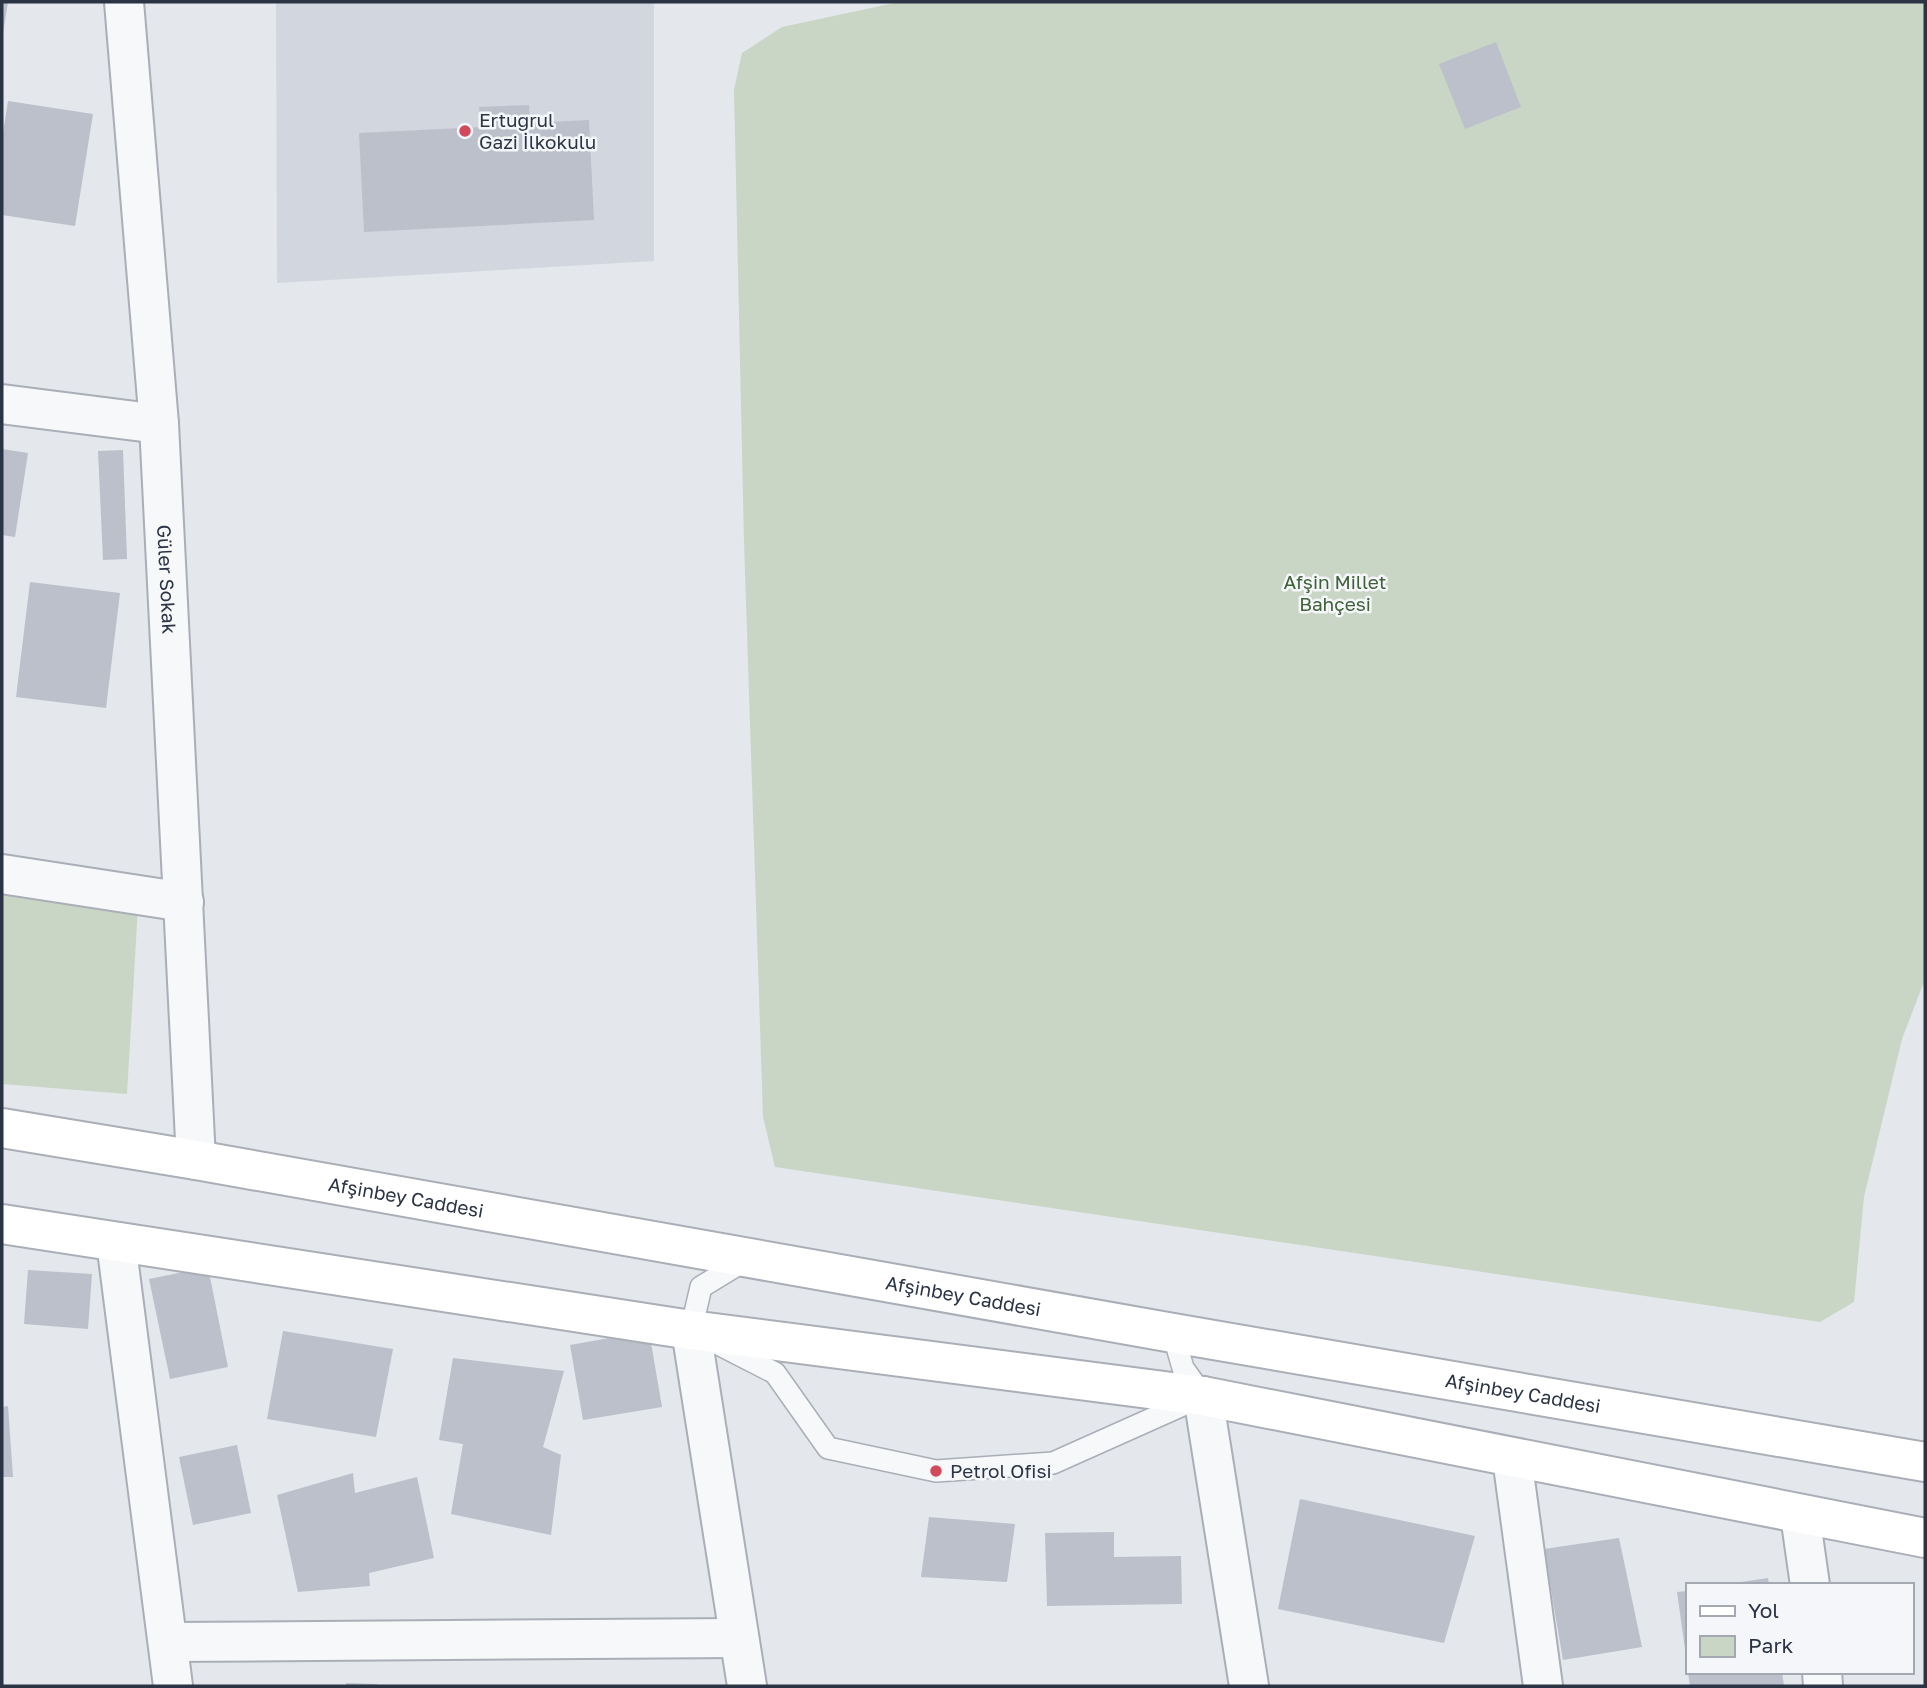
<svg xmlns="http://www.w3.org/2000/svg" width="1927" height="1688" font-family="'Golos Text',sans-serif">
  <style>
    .built { fill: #d2d6de }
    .green { fill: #c9d6c5 }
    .building { fill: #bbc0ca }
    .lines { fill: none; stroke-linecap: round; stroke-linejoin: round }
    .lane-casing { stroke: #a9aeb7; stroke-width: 24 }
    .street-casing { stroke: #a9aeb7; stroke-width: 42 }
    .secondary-casing { stroke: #a9aeb7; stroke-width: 42 }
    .lane { stroke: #f7f8fa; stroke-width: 21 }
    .street { stroke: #f7f8fa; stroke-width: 38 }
    .secondary { stroke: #fff; stroke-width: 38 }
    .poi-dot { fill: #d1495b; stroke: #f4f6f9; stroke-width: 2.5 }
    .labels { text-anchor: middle; stroke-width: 5; stroke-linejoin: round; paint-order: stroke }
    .poi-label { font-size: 19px; fill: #2b3445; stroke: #f4f6f9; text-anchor: start }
    .street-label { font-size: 19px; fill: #2b3445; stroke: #f4f6f9 }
    .park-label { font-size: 19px; fill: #3f6138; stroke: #f4f6f9 }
  </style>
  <rect width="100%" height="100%" fill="#e4e7ec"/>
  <!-- built -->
  <path class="built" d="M276,2H654V261L277,283Z"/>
  <!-- green -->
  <g class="green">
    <path d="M899,2H1925V979L1902,1039L1864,1197L1854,1302L1820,1322L775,1167L763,1117L744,542L734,90L742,53L782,27Z"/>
    <path d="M2,889L138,907L127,1094L2,1084Z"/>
  </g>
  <!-- building -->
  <g class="building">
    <path d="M2,2H8L3,33H2Z"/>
    <path d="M1496,42L1521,107L1465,129L1439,64Z"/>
    <path d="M8,101L93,114L75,226L2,215V139Z"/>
    <path d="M529,105L530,123L589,120L594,220L364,232L359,133L481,127L479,107Z"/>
    <path d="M2,449L28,453L15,537L2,535Z"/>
    <path d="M123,450L127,559L103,560L98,451Z"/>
    <path d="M30,582L120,593L106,708L16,697Z"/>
    <path d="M208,1267L228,1367L170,1379L149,1279Z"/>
    <path d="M28,1270L92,1274L88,1329L24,1324Z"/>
    <path d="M283,1331L393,1349L376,1437L267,1419Z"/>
    <path d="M649,1331L662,1407L583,1420L570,1345Z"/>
    <path d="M453,1358L564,1371L543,1447L561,1455L551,1535L451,1514L463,1444L439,1440Z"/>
    <path d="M8,1406L13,1477H2V1407Z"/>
    <path d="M237,1445L251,1513L193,1525L179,1457Z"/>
    <path d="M353,1473L355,1493L417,1477L434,1558L369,1573L370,1586L298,1592L277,1495Z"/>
    <path d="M1300,1499L1475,1536L1444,1643L1278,1609Z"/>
    <path d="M929,1517L1015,1524L1007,1582L921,1577Z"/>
    <path d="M1114,1532V1557L1181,1556L1182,1604L1047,1606L1045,1533Z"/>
    <path d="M1619,1538L1642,1647L1563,1660L1544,1549Z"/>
    <path d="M1768,1578L1769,1585H1736L1735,1583Z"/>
    <path d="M1687,1591V1656H1686L1677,1592Z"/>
    <path d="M1688,1672H1782L1784,1686H1690Z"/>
    <path d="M346,1683L377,1684V1686H346Z"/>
  </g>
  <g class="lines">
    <defs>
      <path id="lane" d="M747,1259L701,1287L691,1330L775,1373L828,1448L936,1471L1053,1463L1203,1396L1183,1368L1173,1333"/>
      <g id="street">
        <path id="s1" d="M124,2L159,424L196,1160"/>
        <path d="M2,404L159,424"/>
        <path d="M2,874L184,902"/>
        <path d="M116,1242L173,1686"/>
        <path d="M691,1330L747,1686"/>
        <path d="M1203,1396L1249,1686"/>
        <path d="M1512,1458L1543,1686"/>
        <path d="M1800,1515L1810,1585"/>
        <path d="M168,1642L738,1638"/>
        <path d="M1822,1672L1823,1686"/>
      </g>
      <g id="secondary">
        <path id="s2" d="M2,1128L196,1160L1173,1333L1925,1462"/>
        <path d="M2,1224L691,1330L1203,1396L1925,1538"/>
      </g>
    </defs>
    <!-- lane casing -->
    <use href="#lane" class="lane-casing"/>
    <!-- street casing -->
    <use href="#street" class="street-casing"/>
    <!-- secondary casing -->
    <use href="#secondary" class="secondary-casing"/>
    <!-- lane -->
    <use href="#lane" class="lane"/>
    <!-- street -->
    <use href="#street" class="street"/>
    <!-- secondary -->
    <use href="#secondary" class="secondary"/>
  </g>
  <!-- markers -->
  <g class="poi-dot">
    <circle cx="465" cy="131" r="7"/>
    <circle cx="936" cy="1471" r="7"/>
  </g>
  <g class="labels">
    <!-- poi labels -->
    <g class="poi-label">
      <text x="479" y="127">Ertuğrul<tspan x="479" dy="22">Gazi İlkokulu</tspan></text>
      <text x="950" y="1478">Petrol Ofisi</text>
    </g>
    <!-- street labels -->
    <g class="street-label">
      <text dy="7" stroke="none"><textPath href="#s1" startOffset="579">Güler Sokak</textPath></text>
      <text dy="7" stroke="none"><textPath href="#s2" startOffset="410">Afşinbey Caddesi</textPath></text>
      <text dy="7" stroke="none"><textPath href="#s2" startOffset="976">Afşinbey Caddesi</textPath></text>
      <text dy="7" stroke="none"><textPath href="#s2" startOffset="1544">Afşinbey Caddesi</textPath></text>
    </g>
    <!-- park labels -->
    <g class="park-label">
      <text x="1335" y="589">Afşin Millet<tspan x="1335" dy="22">Bahçesi</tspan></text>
    </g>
  </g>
  <!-- border -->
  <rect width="1927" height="1688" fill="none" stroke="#2b3445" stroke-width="7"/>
  <!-- legend -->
  <rect x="1686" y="1583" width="228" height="91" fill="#f4f6f9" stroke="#a4a8b1" stroke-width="2"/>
  <rect x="1700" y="1606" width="35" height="10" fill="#ffffff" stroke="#a4a8b1" stroke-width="2"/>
  <text x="1748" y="1618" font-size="21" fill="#2b3445">Yol</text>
  <rect x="1700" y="1636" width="35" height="21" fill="#c9d6c5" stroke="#a4a8b1" stroke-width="2"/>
  <text x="1748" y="1653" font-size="21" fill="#2b3445">Park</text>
</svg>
